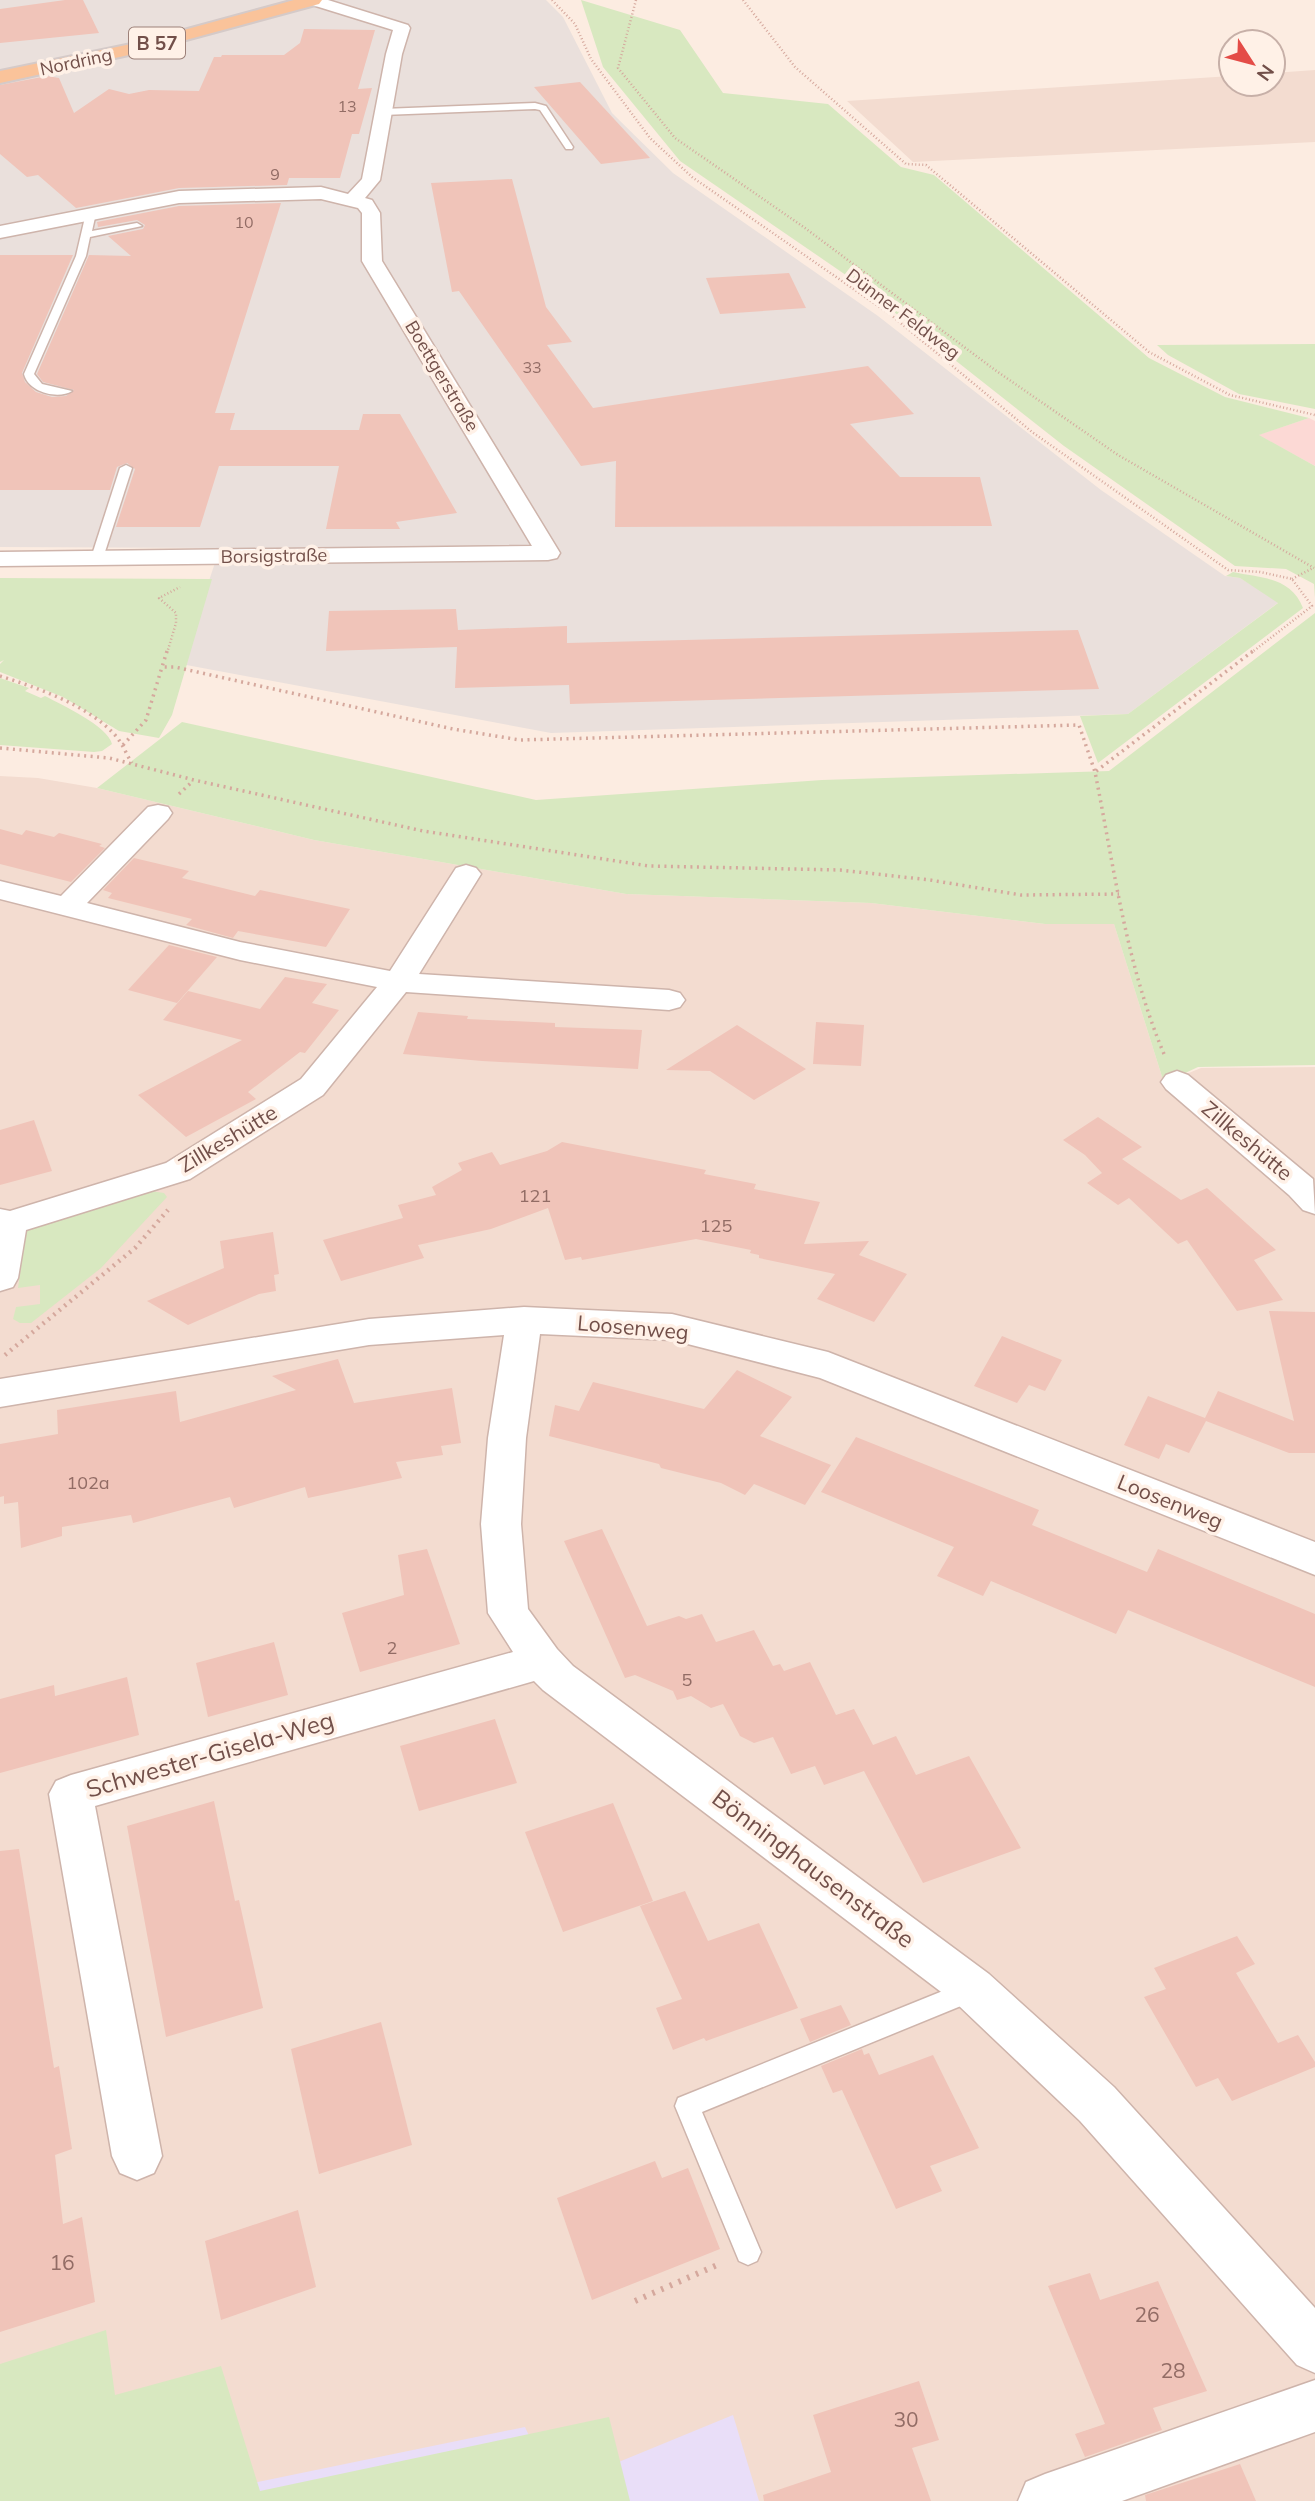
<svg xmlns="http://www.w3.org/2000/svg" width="1315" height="2501" font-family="Mulish,sans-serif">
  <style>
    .residential { fill: #f3dcd0 }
    .commercial { fill: #fcd9d5 }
    .industrial { fill: #eae0dc }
    .education { fill: #e9def8 }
    .green { fill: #d8e8c0 }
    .building { fill: #f0c4b9 }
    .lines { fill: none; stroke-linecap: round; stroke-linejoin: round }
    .service-casing { stroke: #ceb4ab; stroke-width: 3 }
    .minor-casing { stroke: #ceb4ab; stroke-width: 3 }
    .primary-casing { stroke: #d5cac8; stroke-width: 4 }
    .path-far3 { stroke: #d5a89d; stroke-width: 2.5; stroke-dasharray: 1 2.5; stroke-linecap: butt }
    .path-far2 { stroke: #d5a89d; stroke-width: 3.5; stroke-dasharray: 2 4.5; stroke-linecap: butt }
    .path-far1 { stroke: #d5a89d; stroke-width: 4.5; stroke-dasharray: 2 5; stroke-linecap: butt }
    .path { stroke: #d5a89d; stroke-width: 6; stroke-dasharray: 2.5 7; stroke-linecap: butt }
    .service { fill: #fff; fill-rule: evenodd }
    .minor { fill: #fff; fill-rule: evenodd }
    .primary { fill: #fac39a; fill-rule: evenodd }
    .labels { text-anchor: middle; stroke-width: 7; stroke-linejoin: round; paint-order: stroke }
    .far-number-label { font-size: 16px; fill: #926c65 }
    .far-street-label { font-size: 18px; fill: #724f49; stroke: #fff1e7 }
    .number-label { font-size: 18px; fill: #926c65 }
    .shield { fill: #fff1e7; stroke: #9c8078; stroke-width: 2 }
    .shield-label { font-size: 19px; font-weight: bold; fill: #724f49 }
    .street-label { font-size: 21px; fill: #724f49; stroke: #fff1e7 }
    .near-number-label { font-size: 21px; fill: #926c65 }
    .near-street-label { font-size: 24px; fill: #724f49; stroke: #fff1e7 }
  </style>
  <rect width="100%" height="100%" fill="#fcece1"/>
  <!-- residential -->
  <g class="residential">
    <path d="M1315,70V142L913,162L847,101L1231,76V84H1273V73Z"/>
    <path d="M0,776L38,778L97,788L314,840L626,894L871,903L1045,924H1114L1164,1083L1201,1068L1315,1067V2501H0Z"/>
  </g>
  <!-- commercial -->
  <path class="commercial" d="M1309,418L1315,421V466L1258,435Z"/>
  <!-- industrial -->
  <path class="industrial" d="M0,0H546L563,17L612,113L673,173L878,316L1101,490L1225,576L1240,578L1279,602L1128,714L551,733L181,664L220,548L0,547Z"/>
  <!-- education -->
  <path class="education" d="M733,2415L759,2501H166L525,2427L553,2489Z"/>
  <!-- green -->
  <g class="green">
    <path d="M581,0L680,30L723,93L828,104L901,167L934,175L1149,358L1225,397L1309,418L1259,435L1315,466V598L1314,584L1286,569L1235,566L1064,446L856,282L680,161L603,67Z"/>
    <path d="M1315,344V409L1239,394L1168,355L1157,345Z"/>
    <path d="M1233,572C1261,578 1291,577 1303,608L1098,763L1080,716L1128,714L1278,603L1240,578L1226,576Z"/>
    <path d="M0,578L212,579L172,715L159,738L119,731L63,697L0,672V664L4,660L0,662Z"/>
    <path d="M1315,613V1065L1198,1067L1164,1083L1114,924H1045L871,903L626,894L314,840L97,788L182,722L536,800L822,780L1109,771Z"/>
    <path d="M0,678L29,688L25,691L41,698L45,696C62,705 108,726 112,744L102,751L94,752L0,745Z"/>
    <path d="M151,1191L164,1193L167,1197L101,1268L31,1323H20L13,1319L16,1307L40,1304V1285L18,1288L26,1230L36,1221Z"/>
    <path d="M106,2330L115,2395L221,2366L260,2491L609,2417L630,2501H0V2364Z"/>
  </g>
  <!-- building -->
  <g class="building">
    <path d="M65,0H83L99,33L0,43V9Z"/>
    <path d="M304,29L375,30L358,89L372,88L359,134H352L340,178H289L287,185L179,188L76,208L38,175L27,177L0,154V85L47,76L59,78L74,113L109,89L129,94L149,90L199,91L214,57H221L222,55H284L300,43Z"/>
    <path d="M580,82L650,158L601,164L534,87Z"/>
    <path d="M512,179L546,307L572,342L547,345L593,408L868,366L914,414L850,424L900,477H980L992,526L615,527L616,461L581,466L459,291L452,292L431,183Z"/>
    <path d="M281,203L215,413H235L230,430H359L363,414H400L457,513L396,522L400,529H326L339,466H219L200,527H116L135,469L127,463L117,467L110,490H0V255H73L22,373L25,382L36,392L52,397L66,396L74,390L43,382L37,374L89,255L131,256L108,236L143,229L145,225L137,220L98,227L97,222L179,206Z"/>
    <path d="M789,273L806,308L720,314L706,278Z"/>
    <path d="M456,609L458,630L567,626V643L1078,630L1099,689L570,704L569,685L455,688L457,647L326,651L329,611Z"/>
    <path d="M0,829L22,835L26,830L54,837L59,833L102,844L99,846L105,848L71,882L0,864Z"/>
    <path d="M134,858L189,871L182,878L255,896L260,890L350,909L326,947L238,931L233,938L186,925L192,919L108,898L112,893L103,890Z"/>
    <path d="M169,945L217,957L177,1003L128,990Z"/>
    <path d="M285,977L327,984L312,1003L339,1010L305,1053L300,1052L248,1092L256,1099L186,1137L138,1095L242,1040L163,1020L188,991L260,1009Z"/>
    <path d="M418,1012L468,1016L467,1019L555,1023V1027L642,1030L638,1069L482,1061L403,1054Z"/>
    <path d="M816,1022L864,1025L861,1066L813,1064Z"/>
    <path d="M737,1025L806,1069L754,1100L710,1071L666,1070Z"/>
    <path d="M1098,1117L1142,1147L1122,1159L1181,1200L1207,1188L1276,1250L1254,1260L1283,1300L1237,1311L1187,1240L1178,1244L1129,1198L1118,1205L1087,1183L1102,1173L1085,1155L1063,1140Z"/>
    <path d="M34,1120L52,1171L0,1185V1130Z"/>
    <path d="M562,1142L706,1170L704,1174L756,1184L754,1189L820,1202L804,1244L869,1241L859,1255L907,1274L874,1322L817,1299L835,1274L759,1258V1255L750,1253L751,1250L696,1239L582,1260L581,1257L565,1260L548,1208L491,1229L418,1245L424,1258L341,1281L323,1240L403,1218L398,1205L436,1195L432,1187L462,1170L458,1163L492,1152L500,1165L547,1151Z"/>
    <path d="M273,1232L279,1274L274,1275L276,1291L259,1294L188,1325L147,1301L224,1268L220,1241Z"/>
    <path d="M1269,1311L1315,1312V1453H1289L1206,1421L1189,1453L1166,1444L1159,1459L1124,1445L1148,1396L1205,1418L1218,1391L1294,1421Z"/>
    <path d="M1002,1336L1062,1360L1045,1391L1029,1385L1017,1403L974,1386Z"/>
    <path d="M338,1359L354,1403L452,1388L461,1443L441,1446L443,1455L396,1462L402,1478L308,1498L305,1487L234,1508L230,1497L133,1523L131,1515L62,1527V1536L21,1548L18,1502L4,1504V1496L0,1497V1444L58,1434L57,1410L176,1391L180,1422L296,1390L272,1376Z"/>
    <path d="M737,1370L792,1397L760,1436L831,1465L805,1505L754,1484L745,1495L721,1483L661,1468L659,1464L549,1436L555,1405L579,1411L593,1382L704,1409Z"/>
    <path d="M856,1437L1039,1510L1032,1525L1147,1572L1158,1549L1315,1614V1687L1128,1610L1116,1634L991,1581L983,1596L937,1576L954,1547L821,1492Z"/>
    <path d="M602,1529L647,1626L679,1616L686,1619L702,1614L716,1642L754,1630L773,1666L780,1664L784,1671L810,1662L836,1715L854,1709L873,1745L896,1736L916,1775L969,1756L1021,1848L923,1883L864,1771L824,1785L815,1766L791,1774L773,1737L754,1743L740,1736L723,1704L711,1708L691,1696L677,1700L673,1691L635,1675L625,1678L564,1541Z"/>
    <path d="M427,1549L460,1644L360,1672L342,1613L404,1595L398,1555Z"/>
    <path d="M274,1642L288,1695L208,1717L196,1663Z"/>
    <path d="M127,1677L139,1735L0,1773V1699L54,1685L55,1696Z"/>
    <path d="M495,1719L517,1783L419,1811L400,1746Z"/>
    <path d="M214,1801L235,1901L239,1900L263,2008L166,2037L127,1826Z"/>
    <path d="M613,1803L653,1901L563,1932L525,1832Z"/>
    <path d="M19,1849L54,2068L59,2066L72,2149L55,2155L63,2224L82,2217L95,2302L0,2332V1851Z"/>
    <path d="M685,1891L708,1941L759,1923L798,2008L706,2041L704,2038L673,2050L656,2008L682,1999L640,1906Z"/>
    <path d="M1237,1936L1255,1964L1236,1973L1278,2043L1298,2035L1315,2062V2067L1232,2101L1218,2078L1196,2087L1144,1997L1166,1989L1154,1968Z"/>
    <path d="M841,2005L851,2025L810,2042L800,2019Z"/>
    <path d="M381,2022L412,2145L319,2174L291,2049Z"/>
    <path d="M862,2049L864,2055L869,2053L879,2075L933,2055L979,2148L930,2166L942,2191L896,2209L842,2090L833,2093L821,2066Z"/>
    <path d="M655,2161L662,2178L688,2168L720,2249L592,2300L557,2198Z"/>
    <path d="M298,2210L316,2287L221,2320L205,2241Z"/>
    <path d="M1090,2273L1100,2300L1158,2281L1207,2391L1153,2408L1162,2430L1085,2457L1075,2434L1105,2424L1048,2286Z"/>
    <path d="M919,2381L939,2440L912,2448L931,2501H764L763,2495L831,2472L813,2415Z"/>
    <path d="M1240,2464L1256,2501H1146L1145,2495Z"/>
  </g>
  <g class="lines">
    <defs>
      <g id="service">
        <path d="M535,103L546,106L573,147L572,149H566L540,110L535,109L383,115L379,112L383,109Z"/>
        <path d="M91,210L96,213L92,231L137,223L142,226L90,237L86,256L34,374L42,384L72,391C58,400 28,392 24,374L76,256L86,213Z"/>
        <path d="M126,465L132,468L103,558L93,561L91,558L120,468Z"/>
        <path d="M970,1980L978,1983L982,1991L978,1999L702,2112L761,2252L757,2261L748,2265L739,2261L675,2106L678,2098Z"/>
      </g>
      <g id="minor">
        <path d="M304,0H328L408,25L410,28L402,54L380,180L365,198L372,200L380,213L382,261L560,553L557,558L548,560L0,566V552L532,546L362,261V213L358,208L321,199L179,203L0,238V226L179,191L321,187L348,194L362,179L386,54L393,30L306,3Z"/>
        <path d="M158,805L168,807L172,813L168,819L87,903L240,942L390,971L456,868L466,865L476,868L481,874L419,974L669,990L680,993L685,1000L680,1007L669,1010L406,992L323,1095L190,1179L26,1230L18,1278L13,1287L0,1291V1209L10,1211L166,1163L301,1079L377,987L240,960L0,899V881L61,896L148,807Z"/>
        <path d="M1177,1071L1188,1075L1313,1179L1315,1214L1303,1210L1289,1195L1166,1089L1161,1082L1166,1075Z"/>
        <path d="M524,1307L672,1314L828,1352L1315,1542V1575L820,1378L672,1340L540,1334L526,1438L521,1524L528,1609L557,1649L573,1666L989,1974L1114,2087L1315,2308V2373L1297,2365L1080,2121L957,2004L543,1690L534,1681L95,1806L162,2156L154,2173L137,2180L120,2173L112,2156L49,1794L56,1781L71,1775L513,1652L488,1613L481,1524L488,1438L504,1335L369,1345L0,1407V1379L369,1319Z"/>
        <path d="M1315,2380V2432L1122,2501H1018L1026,2482L1045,2474Z"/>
      </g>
      <path id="primary" d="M294,0H322L319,4L138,53L0,83V71L136,43Z"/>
    </defs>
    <!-- service casing -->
    <use href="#service" class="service-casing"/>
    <!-- minor casing -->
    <use href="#minor" class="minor-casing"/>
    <!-- primary casing -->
    <use href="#primary" class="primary-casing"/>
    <!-- path-far3 -->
    <g class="path-far3">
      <path d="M552,0L575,24L591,59L650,138L692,177L891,315L1032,432L1228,570L1260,572L1292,579"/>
      <path d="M636,0L618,68L675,138L805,228L995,370L1118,455L1314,568"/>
      <path d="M743,0L795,67L906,164L926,165L1149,352L1230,395L1315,415"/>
      <path d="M1292,579L1313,568"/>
      <path d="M167,653L176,623V613L159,598L180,587"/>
      <path d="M1251,653L1312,606L1292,579"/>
    </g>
    <!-- path-far2 -->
    <g class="path-far2">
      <path d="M167,651L162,667H175L453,729L520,740L1079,725L1095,772"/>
      <path d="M0,676C38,688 88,705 115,735C123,744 126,754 132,763"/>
      <path d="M123,745L146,720L162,667"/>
      <path d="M0,748L109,758L194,780L423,831L649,866L840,870L930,880L1021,895L1119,894"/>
      <path d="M179,794L193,781"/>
      <path d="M1164,1054C1126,964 1114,867 1095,772L1253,651"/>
    </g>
    <!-- path-far1 -->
    <path class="path-far1" d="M5,1355L135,1248L168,1210"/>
    <!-- path -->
    <path class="path" d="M635,2301L717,2265"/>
    <!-- service -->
    <use href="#service" class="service"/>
    <!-- minor -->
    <use href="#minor" class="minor"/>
    <!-- primary -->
    <use href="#primary" class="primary"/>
  </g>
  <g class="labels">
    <!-- far-number labels -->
    <g class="far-number-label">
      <text x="347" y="112">13</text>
      <text x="275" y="180">9</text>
      <text x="244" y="228">10</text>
      <text x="532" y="373">33</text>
    </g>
    <!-- far-street labels -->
    <g class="far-street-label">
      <text transform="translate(76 62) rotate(-12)" y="6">Nordring</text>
      <text transform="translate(903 314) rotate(37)" y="6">Dünner Feldweg</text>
      <text transform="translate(442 376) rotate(59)" y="6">Boettgerstraße</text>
      <text transform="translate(274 556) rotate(-1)" y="6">Borsigstraße</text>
    </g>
    <!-- number labels -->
    <g class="number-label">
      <text x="535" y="1202">121</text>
      <text x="716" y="1232">125</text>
      <text x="88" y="1489">102a</text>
      <text x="392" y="1654">2</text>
      <text x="687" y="1686">5</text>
    </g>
    <!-- shield labels -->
    <rect class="shield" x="129" y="27.5" width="56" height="31" rx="5"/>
    <g class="shield-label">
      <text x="157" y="50">B 57</text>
    </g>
    <!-- street labels -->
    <g class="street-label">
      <text transform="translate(228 1139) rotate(-31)" y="7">Zillkeshütte</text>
      <text transform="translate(1247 1141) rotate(40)" y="7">Zillkeshütte</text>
      <text transform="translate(633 1328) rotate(5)" y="7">Loosenweg</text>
      <text transform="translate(1170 1502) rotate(22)" y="7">Loosenweg</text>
    </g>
    <!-- near-number labels -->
    <g class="near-number-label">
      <text x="62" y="2270">16</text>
      <text x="1147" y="2322">26</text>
      <text x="1173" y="2378">28</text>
      <text x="906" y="2427">30</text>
    </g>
    <!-- near-street labels -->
    <g class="near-street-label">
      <text transform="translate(210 1755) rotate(-16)" y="8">Schwester-Gisela-Weg</text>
      <text transform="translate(813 1869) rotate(37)" y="8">Bönninghausenstraße</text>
    </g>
  </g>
  <!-- north arrow -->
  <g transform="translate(1252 63) rotate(126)"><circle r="33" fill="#fff1e7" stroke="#c7b0a8" stroke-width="2"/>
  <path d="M0-5L12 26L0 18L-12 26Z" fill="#e44c47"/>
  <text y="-10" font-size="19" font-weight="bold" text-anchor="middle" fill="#724f49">N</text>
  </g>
</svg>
